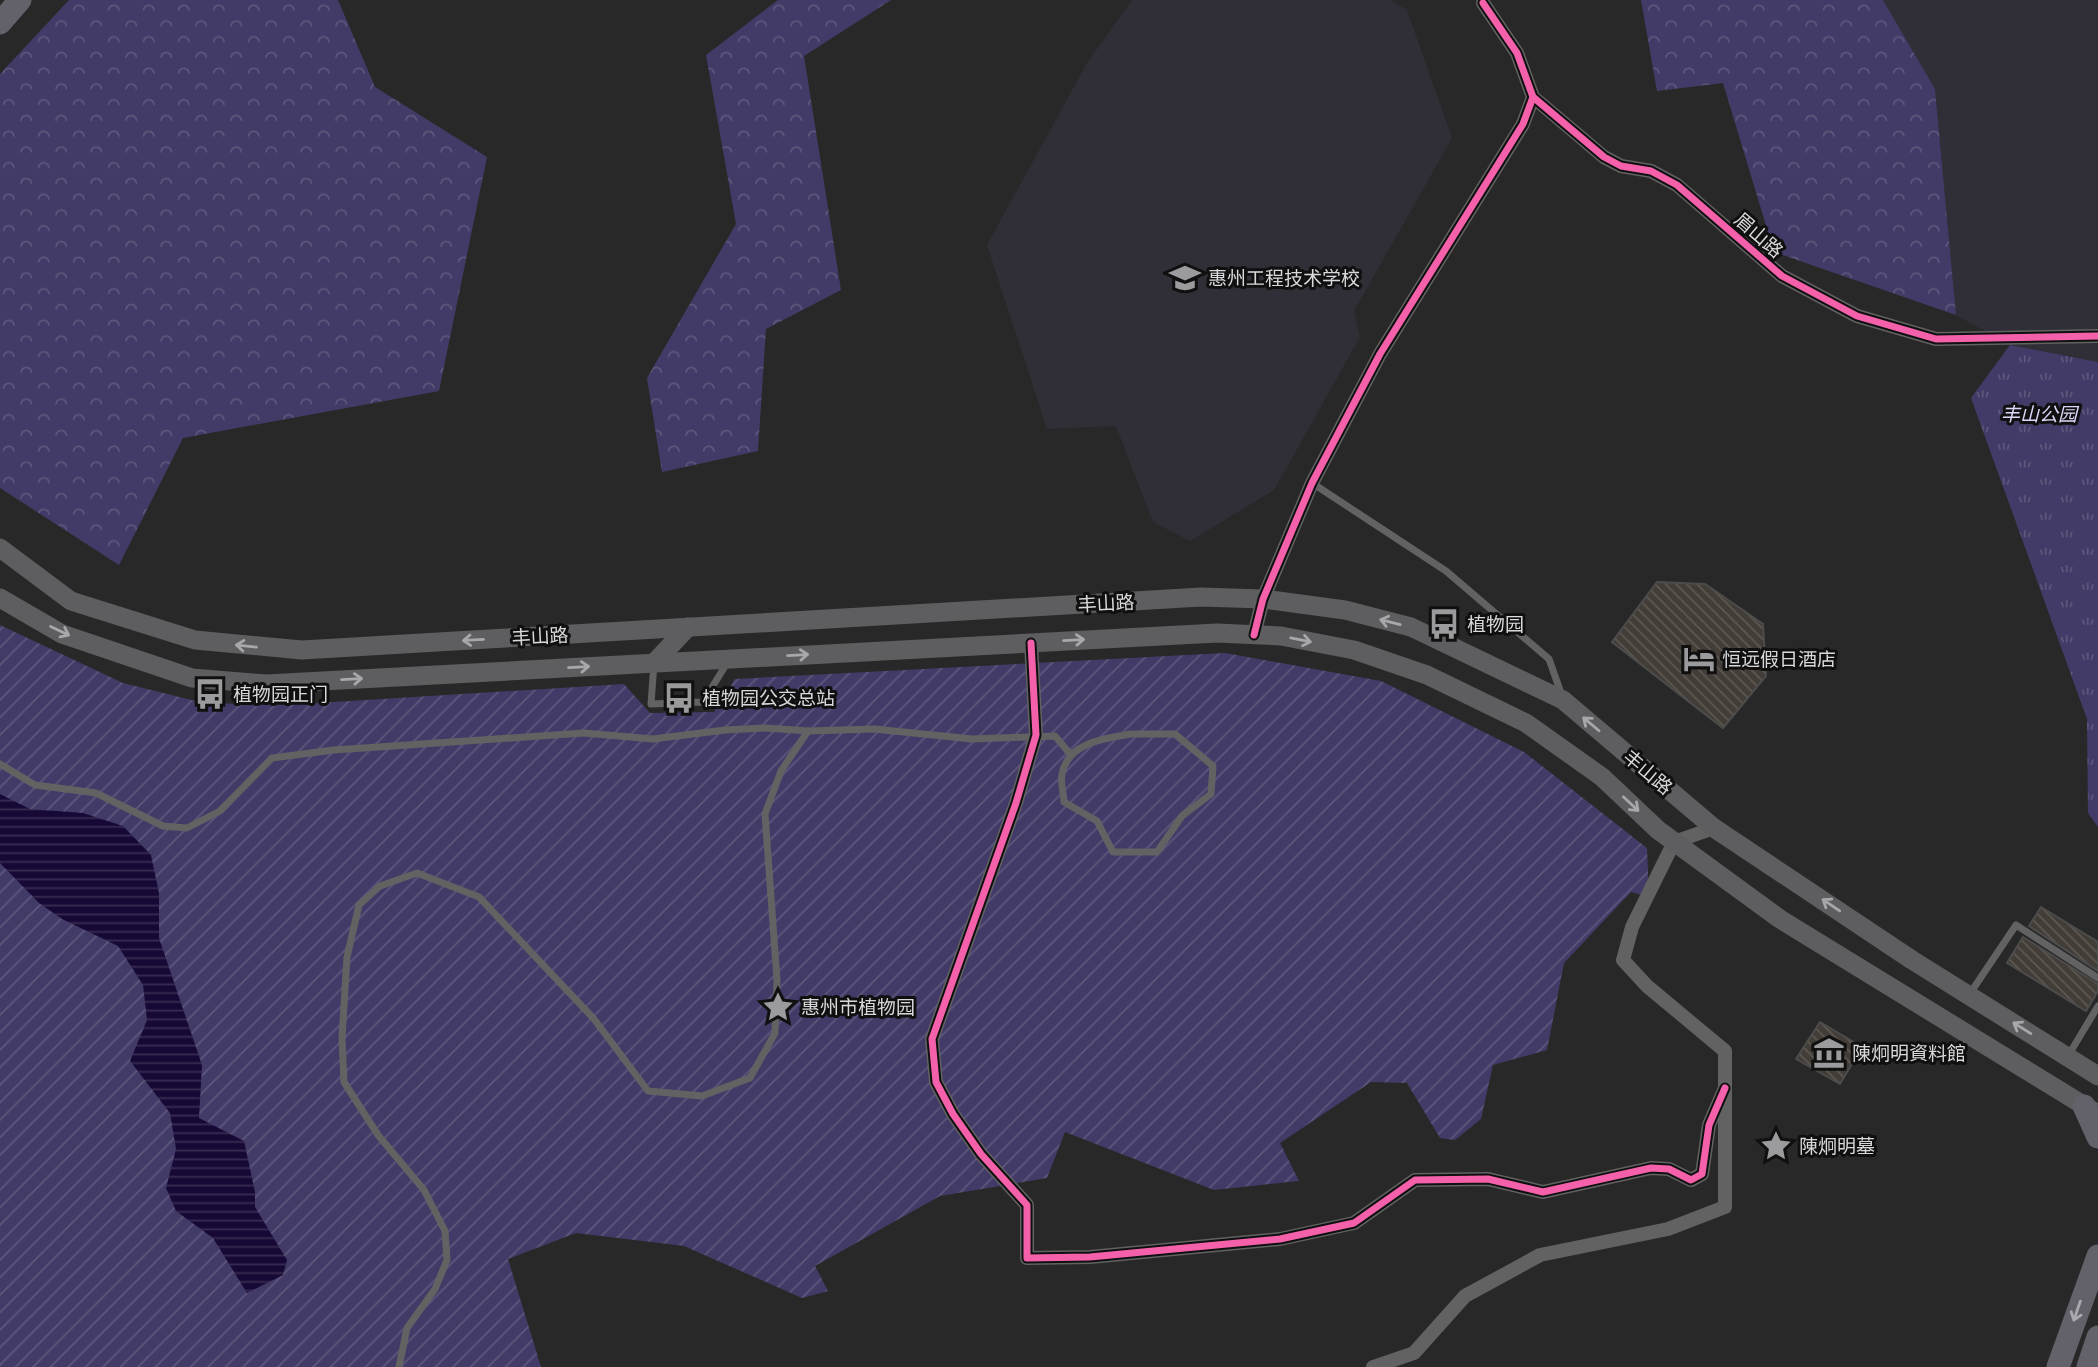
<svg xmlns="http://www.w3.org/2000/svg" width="2098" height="1367" font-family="'PT Serif','Noto Sans SC',serif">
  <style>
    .built { fill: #302f37 }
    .grass { fill: url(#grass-tufts) }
    .forest { fill: url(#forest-crowns) }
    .garden { fill: url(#garden-furrows) }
    .water { fill: url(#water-rules) }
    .building { fill: url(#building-back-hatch); stroke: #4d4c4c; stroke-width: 2 }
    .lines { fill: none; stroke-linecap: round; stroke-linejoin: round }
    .lane { stroke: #626263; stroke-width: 7 }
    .street { stroke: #626263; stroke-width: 14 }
    .secondary { stroke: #5e5e61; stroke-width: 19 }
    .primary { stroke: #636169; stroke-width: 23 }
    .cycleway-casing { stroke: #101011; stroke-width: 11 }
    .cycleway { stroke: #f560ab; stroke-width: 7 }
    .oneway { stroke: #a8a8aa }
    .oneway2 { stroke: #aaa9ad }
    .labels { text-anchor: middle; stroke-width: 6; stroke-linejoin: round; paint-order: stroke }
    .street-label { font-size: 19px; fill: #d9d9db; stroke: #101011 }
    .poi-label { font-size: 19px; fill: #d9d9db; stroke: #101011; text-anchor: start }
    .park-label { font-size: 19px; font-style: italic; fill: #dbd7fa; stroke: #101011 }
  </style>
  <defs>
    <pattern id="grass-tufts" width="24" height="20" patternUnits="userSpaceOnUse" patternTransform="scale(1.75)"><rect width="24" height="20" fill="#423b67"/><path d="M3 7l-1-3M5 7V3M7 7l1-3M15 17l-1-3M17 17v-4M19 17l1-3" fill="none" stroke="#5d577c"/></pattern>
    <pattern id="forest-crowns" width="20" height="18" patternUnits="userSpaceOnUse" patternTransform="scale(1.75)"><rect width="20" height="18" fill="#423b67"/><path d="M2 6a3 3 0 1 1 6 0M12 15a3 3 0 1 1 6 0" fill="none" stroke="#5d577c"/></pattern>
    <pattern id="garden-furrows" width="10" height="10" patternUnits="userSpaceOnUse" patternTransform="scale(1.75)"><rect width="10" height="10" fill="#423b67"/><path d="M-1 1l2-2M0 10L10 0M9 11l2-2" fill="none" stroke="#5d577c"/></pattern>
    <pattern id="water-rules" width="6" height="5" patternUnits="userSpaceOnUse" patternTransform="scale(1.75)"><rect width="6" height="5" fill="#170936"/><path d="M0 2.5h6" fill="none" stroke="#382c52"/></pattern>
    <pattern id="building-back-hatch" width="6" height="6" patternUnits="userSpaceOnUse" patternTransform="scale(1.75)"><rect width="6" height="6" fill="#423d36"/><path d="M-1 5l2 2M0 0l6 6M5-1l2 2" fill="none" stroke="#5d5852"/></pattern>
  </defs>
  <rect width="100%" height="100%" fill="#282829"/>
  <!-- built -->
  <g class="built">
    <path d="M1132,0H1390L1407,10L1452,138L1354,311L1360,337L1274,490L1190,541L1153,522L1116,426L1047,429L987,245L1087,63Z"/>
    <path d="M1883,0H2098V362L2010,345L1956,315L1935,89Z"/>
  </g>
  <!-- grass -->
  <path class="grass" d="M2010,345L2098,362V827L2088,813L2087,719L1971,398Z"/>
  <!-- forest -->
  <g class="forest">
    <path d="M69,0H338L375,87L487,157L439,391L183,438L119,565L0,488V74Z"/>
    <path d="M778,0H891L804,56L841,290L766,329L758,451L662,472L647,378L736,224L706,55Z"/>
    <path d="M1641,0H1883L1935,89L1956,315L1774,252L1723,83L1657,91Z"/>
  </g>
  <!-- garden -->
  <path class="garden" d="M0,625L123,683L204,703L286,705L624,684L650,713L714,712L735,679L1225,653L1381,681L1524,752L1647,848L1649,897L1631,892L1564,963L1547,1050L1493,1065L1481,1119L1455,1140L1440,1138L1407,1083L1371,1082L1280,1143L1299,1181L1214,1190L1065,1132L1047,1178L940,1196L815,1266L828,1291L802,1298L684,1246L576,1233L508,1259L541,1367H0Z"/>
  <!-- water -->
  <path class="water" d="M0,794L30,809L83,813L123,826L151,855L159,893V938L202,1065L199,1118L244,1141L255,1192V1207L287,1260L283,1275L247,1293L213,1238L176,1211L166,1188L176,1149L170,1113L130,1061L147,1020L143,985L118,946L62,919L39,903L0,863Z"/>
  <!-- building -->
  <g class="building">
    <path d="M1657,582L1705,584L1763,624L1766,676L1723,728L1612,642Z"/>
    <path d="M2041,907L2098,942V971L2029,926Z"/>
    <path d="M2023,937L2098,984V991L2086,1011L2007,963Z"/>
    <path d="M1820,1022L1862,1047L1840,1084L1796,1059Z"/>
  </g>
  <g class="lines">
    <!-- lane -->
    <g class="lane">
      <path d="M1312,483L1446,571L1549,659L1562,696"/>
      <path d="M654,663L651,704L703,702L727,663"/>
      <path d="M1131,734H1175L1213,766L1211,794L1182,816L1157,852H1113L1097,821L1064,802C1064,794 1060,782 1062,774C1068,742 1106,738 1131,734Z"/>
      <path d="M0,764L35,785L96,793L163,826L187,828L220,811L272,758L334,750L584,733L653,739L725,730L766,728L808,731L874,729L972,739L1055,736L1071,755"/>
      <path d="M1969,995L2016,925L2098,978"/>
      <path d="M2068,1056L2098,1006"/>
      <path d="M399,1367L407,1328L435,1289L447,1260L445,1231L424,1190L378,1135L344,1082L342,1038L347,957L359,905L380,886L417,873L479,897L594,1019L648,1091L702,1096L750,1078L775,1033L777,980L765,814L781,771L808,731"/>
    </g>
    <!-- street -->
    <g class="street">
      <path d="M1483,3L1517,53L1533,97L1604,157L1621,166L1651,171L1677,185L1782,276L1857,316L1936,339L2098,336"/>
      <path d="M1254,635L1263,599L1312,483L1380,354L1523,124L1533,97"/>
      <path d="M1031,643L1036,735L1016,803L932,1039L936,1082L953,1114L981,1154L1027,1205V1258L1090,1257L1280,1239L1354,1223L1415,1180L1488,1179L1543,1192L1651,1168L1669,1169L1691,1180L1702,1174L1709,1125L1725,1088"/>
      <path d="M1373,1367L1414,1353L1465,1296L1540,1255L1668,1229L1725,1207V1051L1647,986L1623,960L1632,927L1674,842L1714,828"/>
    </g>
    <!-- secondary -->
    <g class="secondary">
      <path d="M0,548L71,601L195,640L302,650L1201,597L1263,599L1345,610L1411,627L1563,700L1714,828L1912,960L2098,1076"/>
      <path d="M0,598L62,634L192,678L266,684L1217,633L1281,636L1354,650L1427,675L1526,723L1602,777L1658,830L1780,919L2096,1113"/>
      <path d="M654,663L688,627"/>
    </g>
    <!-- primary -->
    <g class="primary">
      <path d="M0,23L20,0"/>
      <path d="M2084,1106L2098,1137"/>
      <path d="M2058,1367L2098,1256"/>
      <path d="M2088,1367L2098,1337"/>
    </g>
    <defs>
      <g id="cycleway">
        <path d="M1483,3L1517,53L1533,97L1604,157L1621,166L1651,171L1677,185L1782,276L1857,316L1936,339L2098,336"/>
        <path d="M1254,635L1263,599L1312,483L1380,354L1523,124L1533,97"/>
        <path d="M1031,643L1036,735L1016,803L932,1039L936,1082L953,1114L981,1154L1027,1205V1258L1090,1257L1280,1239L1354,1223L1415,1180L1488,1179L1543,1192L1651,1168L1669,1169L1691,1180L1702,1174L1709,1125L1725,1088"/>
      </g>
    </defs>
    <!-- cycleway casing -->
    <use href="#cycleway" class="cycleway-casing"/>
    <!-- cycleway -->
    <use href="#cycleway" class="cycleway"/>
  </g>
  <!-- one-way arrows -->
  <defs><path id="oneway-shaft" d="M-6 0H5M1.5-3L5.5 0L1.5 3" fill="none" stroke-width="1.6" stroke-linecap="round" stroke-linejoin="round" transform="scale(1.75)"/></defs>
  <g class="oneway">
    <use href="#oneway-shaft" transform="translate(1390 622) rotate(-166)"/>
    <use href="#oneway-shaft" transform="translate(60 631) rotate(26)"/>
    <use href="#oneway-shaft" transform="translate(473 640) rotate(177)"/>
    <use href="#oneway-shaft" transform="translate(1074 640) rotate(-3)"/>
    <use href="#oneway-shaft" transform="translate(1301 640) rotate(11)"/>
    <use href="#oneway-shaft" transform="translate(246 646) rotate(-174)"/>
    <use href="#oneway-shaft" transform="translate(798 655) rotate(-3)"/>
    <use href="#oneway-shaft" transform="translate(579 667) rotate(-3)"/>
    <use href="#oneway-shaft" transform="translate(352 679) rotate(-3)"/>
    <use href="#oneway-shaft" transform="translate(1591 724) rotate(-140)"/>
    <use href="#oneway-shaft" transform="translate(1631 804) rotate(43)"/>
    <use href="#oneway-shaft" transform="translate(1831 905) rotate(-146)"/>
    <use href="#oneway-shaft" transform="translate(2022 1028) rotate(-148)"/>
  </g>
  <use class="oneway2" href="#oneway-shaft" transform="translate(2077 1311) rotate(109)"/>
  <!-- icons -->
  <defs>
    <symbol id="school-bare" viewBox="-9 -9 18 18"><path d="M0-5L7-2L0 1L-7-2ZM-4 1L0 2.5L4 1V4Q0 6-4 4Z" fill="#9b9b9d" stroke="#101011" stroke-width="2.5" paint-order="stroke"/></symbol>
    <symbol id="bus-bare" viewBox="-9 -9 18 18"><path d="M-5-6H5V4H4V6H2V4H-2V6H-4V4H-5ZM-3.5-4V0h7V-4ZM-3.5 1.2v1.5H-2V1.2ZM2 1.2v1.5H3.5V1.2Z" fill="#9b9b9d" stroke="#101011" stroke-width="2.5" paint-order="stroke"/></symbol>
    <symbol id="hotel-bare" viewBox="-9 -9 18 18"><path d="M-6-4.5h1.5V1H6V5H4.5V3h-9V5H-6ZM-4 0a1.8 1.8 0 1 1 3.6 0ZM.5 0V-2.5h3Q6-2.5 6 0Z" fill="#9b9b9d" stroke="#101011" stroke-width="2.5" paint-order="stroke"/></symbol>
    <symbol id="sight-bare" viewBox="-9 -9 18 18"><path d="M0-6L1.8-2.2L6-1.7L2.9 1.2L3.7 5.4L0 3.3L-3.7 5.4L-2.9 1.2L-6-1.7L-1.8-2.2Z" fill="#9b9b9d" stroke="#101011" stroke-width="2.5" paint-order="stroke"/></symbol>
    <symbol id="museum-bare" viewBox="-9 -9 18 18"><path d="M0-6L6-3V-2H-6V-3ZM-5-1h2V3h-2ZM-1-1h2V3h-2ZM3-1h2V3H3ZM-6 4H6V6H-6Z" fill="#9b9b9d" stroke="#101011" stroke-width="2.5" paint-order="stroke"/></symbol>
  </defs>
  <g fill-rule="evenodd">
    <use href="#school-bare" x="1163" y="256" width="44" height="44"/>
    <use href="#bus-bare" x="1422" y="602" width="44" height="44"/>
    <use href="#hotel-bare" x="1677" y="637" width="44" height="44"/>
    <use href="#bus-bare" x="188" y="672" width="44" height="44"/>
    <use href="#bus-bare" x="657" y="676" width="44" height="44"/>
    <use href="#sight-bare" x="756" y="985" width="44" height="44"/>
    <use href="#museum-bare" x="1807" y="1031" width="44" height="44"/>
    <use href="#sight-bare" x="1754" y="1124" width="44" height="44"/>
  </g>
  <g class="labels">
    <!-- street labels -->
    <g class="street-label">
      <text transform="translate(1759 235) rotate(41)" y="7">眉山路</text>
      <text transform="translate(1106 603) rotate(-3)" y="7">丰山路</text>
      <text transform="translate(540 636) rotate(-3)" y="7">丰山路</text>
      <text transform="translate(1648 772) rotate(40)" y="7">丰山路</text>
    </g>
    <!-- poi labels -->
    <g class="poi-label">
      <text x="1208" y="285">惠州工程技术学校</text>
      <text x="1467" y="631">植物园</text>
      <text x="1722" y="666">恒远假日酒店</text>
      <text x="233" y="701">植物园正门</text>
      <text x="702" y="705">植物园公交总站</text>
      <text x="801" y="1014">惠州市植物园</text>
      <text x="1852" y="1060">陳炯明資料館</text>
      <text x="1799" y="1153">陳炯明墓</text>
    </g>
    <!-- park labels -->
    <g class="park-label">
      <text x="2039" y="421">丰山公园</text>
    </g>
  </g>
</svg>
